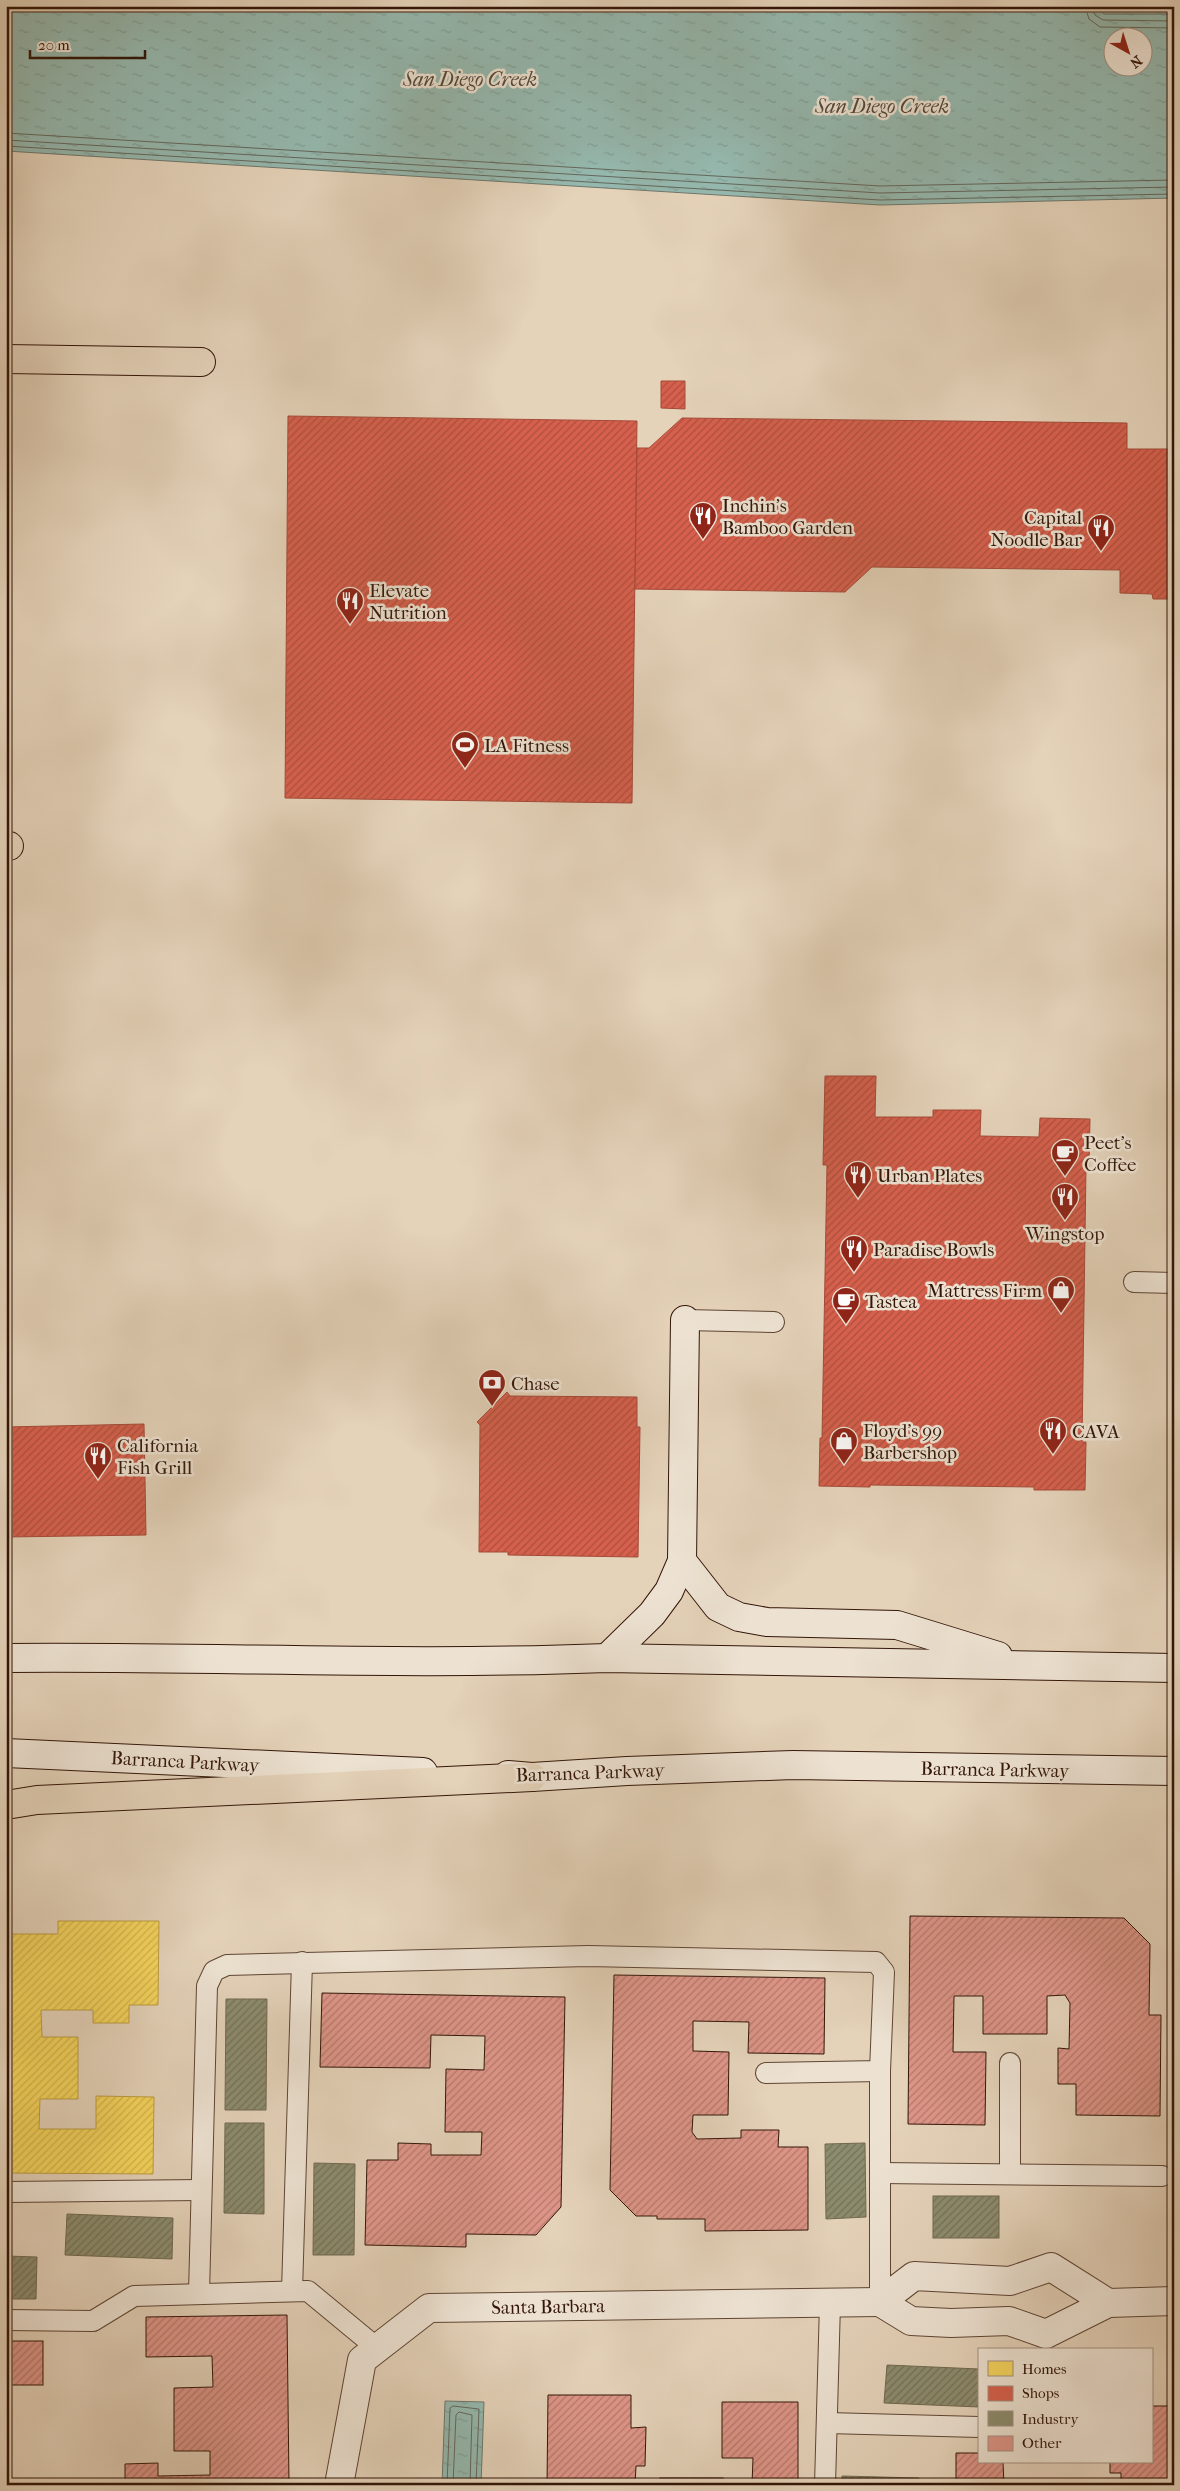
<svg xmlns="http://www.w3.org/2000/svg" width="1180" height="2491" font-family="'IM FELL French Canon',serif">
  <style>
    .water { fill: url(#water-ripples); stroke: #6e776c; fill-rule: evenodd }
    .homes { fill: url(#homes-hatch); stroke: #bc9c43 }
    .shops { fill: url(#shops-hatch); stroke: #a54a38 }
    .industry { fill: url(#industry-hatch); stroke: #71694f }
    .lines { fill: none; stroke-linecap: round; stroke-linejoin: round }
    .shore { stroke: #64675b; stroke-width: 1 }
    .building { fill: url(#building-hatch); stroke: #331608 }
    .lane-casing { stroke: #5f4534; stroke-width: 22 }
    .street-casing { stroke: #5f4534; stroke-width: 30 }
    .secondary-casing { stroke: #331608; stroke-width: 30 }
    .primary-casing { stroke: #331608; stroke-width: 30 }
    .lane { stroke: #ede2d2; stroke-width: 20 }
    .street { stroke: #ede2d2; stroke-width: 28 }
    .secondary { stroke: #ede2d2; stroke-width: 28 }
    .primary { stroke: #e4d2b9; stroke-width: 28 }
    .labels { text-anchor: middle; stroke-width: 5; stroke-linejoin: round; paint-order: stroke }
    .poi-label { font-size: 19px; fill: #331608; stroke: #ede2d2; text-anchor: start }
    .street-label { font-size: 19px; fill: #331608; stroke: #ede2d2 }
    .water-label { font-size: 20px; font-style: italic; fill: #50473a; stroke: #ede2d2 }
  </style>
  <defs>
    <pattern id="water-ripples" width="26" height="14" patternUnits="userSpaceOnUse" patternTransform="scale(1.25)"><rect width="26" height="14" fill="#95b8ae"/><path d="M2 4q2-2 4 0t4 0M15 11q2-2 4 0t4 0" fill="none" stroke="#819d94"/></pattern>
    <pattern id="homes-hatch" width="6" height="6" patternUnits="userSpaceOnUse" patternTransform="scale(1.25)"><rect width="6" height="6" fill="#f6d55c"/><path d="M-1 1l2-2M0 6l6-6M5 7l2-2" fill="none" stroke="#d3b64e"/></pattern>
    <pattern id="shops-hatch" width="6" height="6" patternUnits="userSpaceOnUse" patternTransform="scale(1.25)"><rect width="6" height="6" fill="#d6604d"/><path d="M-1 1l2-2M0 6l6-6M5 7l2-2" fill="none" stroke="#ae4e3e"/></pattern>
    <pattern id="industry-hatch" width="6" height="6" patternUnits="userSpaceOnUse" patternTransform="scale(1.25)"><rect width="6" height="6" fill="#8c8c6e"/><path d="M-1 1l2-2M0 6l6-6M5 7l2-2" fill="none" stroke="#737158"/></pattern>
    <pattern id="building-hatch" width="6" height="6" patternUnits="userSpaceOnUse" patternTransform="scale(1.25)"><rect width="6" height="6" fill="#de9588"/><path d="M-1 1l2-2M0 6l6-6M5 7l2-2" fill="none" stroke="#b5796d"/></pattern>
  </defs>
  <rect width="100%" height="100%" fill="#e4d2b9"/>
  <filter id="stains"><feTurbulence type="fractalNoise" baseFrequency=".004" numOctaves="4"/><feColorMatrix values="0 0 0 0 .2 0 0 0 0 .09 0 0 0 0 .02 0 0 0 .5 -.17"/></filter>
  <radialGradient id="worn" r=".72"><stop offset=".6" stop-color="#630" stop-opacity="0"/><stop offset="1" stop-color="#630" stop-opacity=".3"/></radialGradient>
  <!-- water -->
  <g class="water">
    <path d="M6,6H795L1174,9V198L880,205L6,151ZM1112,38H1142V68H1112Z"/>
    <path d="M445,2401L484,2402L481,2485H442Z"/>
  </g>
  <!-- homes -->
  <path class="homes" d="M58,1921H159L158,2005H129V2023H93V2010H41L42,2037H78V2099H40L39,2129H96V2096L154,2097L153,2174L6,2173V1934H58Z"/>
  <!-- shops -->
  <g class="shops">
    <path d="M661,381H685V409L661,408Z"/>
    <path d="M288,416L637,421L632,803L285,798Z"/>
    <path d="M682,418L1127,423V449H1174V599H1153L1152,594L1120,593V570L872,567L845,592L635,589L637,448H649Z"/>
    <path d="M825,1076H876L875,1117H933V1110H981L980,1136L1039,1137L1040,1118L1090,1119L1089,1167H1086L1082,1442H1086L1085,1490H1034V1487L870,1485V1487L819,1486L820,1438H822L827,1165H823Z"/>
    <path d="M507,1392L510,1396L637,1397V1427H640L638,1557L508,1555V1552H479L480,1425L477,1422Z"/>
    <path d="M144,1424L146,1535L6,1537V1427Z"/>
  </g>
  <!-- industry -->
  <g class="industry">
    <path d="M226,1999H267L266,2110H225Z"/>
    <path d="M225,2123H264V2214L224,2213Z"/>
    <path d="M865,2143L866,2217L826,2219L825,2144Z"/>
    <path d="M314,2163L355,2164L354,2255H313Z"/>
    <rect x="933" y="2196" width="66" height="42"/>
    <path d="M67,2214L173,2218L172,2259L65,2255Z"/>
    <path d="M6,2256L37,2257L36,2299H6Z"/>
    <path d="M887,2365L979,2369V2407L884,2403Z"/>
    <path d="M842,2476L919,2478V2485H842Z"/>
  </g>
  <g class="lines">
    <!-- shore -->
    <g class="shore">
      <path d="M1085,6L1089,19L1100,27L1174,28"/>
      <path d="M1092,6L1095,15L1103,20L1174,21"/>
      <path d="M1099,6L1100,11L1104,14H1174"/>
      <path d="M6,133L880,186L1174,180"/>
      <path d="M6,140L880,193L1174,187"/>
      <path d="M6,146L880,200L1174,194"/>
      <path d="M447,2485L450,2408L453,2406L479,2409L476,2485"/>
      <path d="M453,2485L456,2415L459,2412L472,2415L470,2485"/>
    </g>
  </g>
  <!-- building -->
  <g class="building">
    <path d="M910,1916L1124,1918L1150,1944L1149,2015H1161L1160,2116L1076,2115V2084H1058V2048L1069,2049L1070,2003L1065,1995L1047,1996V2034H983V1996H954L953,2052H986L985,2125L908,2124Z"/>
    <path d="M614,1975L825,1978L824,2054L748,2053L749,2022L693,2021V2051L729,2052L728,2115H693L692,2132L697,2139L741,2138V2130H779L778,2147H808V2230L705,2231V2219H657V2216H636L610,2190Z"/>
    <path d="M322,1993L565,1997L561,2207L536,2235L466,2234V2247L365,2245L367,2160H398V2143L431,2144V2155H481L482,2132H445L446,2069L484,2070L485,2036L431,2035L430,2068L320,2067Z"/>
    <path d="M287,2315L289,2485H92V2480H125V2464L158,2463V2476L210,2475V2451H174V2388L213,2387L212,2356L146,2357V2317Z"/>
    <rect x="6" y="2341" width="37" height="44"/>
    <path d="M548,2395H631V2428L646,2427L645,2466H636L635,2485H547Z"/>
    <path d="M722,2402H798V2485H752L753,2458H722Z"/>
    <path d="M1151,2406H1174V2485H1121V2473H1110V2462H1151Z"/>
    <path d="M956,2453H979V2462H1003L1004,2485H956Z"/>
    <rect x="660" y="2478" width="63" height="7"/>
  </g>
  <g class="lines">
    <defs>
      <g id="lane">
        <path d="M1134,1282L1174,1283"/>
        <path d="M685,1320L774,1322"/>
        <path d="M880,2071V2302"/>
        <path d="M880,2173L1162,2176"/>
        <path d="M1010,2174V2063"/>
        <path d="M6,2192L201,2190"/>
        <path d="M292,2291L302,1962"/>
        <path d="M199,2293L207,1986L214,1971L227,1965L588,1956L876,1962L884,1972L880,2071L766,2073"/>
        <path d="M6,2320L93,2321L134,2296L308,2291L377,2348"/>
        <path d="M827,2423L979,2427"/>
        <path d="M825,2485L830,2303"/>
      </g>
      <g id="street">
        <path d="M1051,2267L1108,2303L1046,2334L1009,2321L951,2323L911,2321L880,2302L914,2276L1010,2281Z"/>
        <path d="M1108,2303L1174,2301"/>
        <path d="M339,2485L362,2360L429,2308L880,2302"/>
      </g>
      <g id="secondary">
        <path d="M682,1561L718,1607L739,1617L767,1622L897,1625L998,1656"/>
        <path d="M6,1658C206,1656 407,1666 607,1658L1174,1668"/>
        <path d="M607,1658L652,1614L669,1591L682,1561L685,1320"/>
        <path d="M6,1753L423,1772"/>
        <path d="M508,1775L532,1777L627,1771L793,1765L1174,1771"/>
      </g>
      <g id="primary">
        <path d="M6,359L201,362"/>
        <path d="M6,846H9"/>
        <path d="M6,1805L37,1800L532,1777"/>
      </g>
    </defs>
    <!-- lane casing -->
    <use href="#lane" class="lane-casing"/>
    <!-- street casing -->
    <use href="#street" class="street-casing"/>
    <!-- secondary casing -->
    <use href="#secondary" class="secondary-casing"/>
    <!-- primary casing -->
    <use href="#primary" class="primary-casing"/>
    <!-- lane -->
    <use href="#lane" class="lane"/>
    <!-- street -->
    <use href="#street" class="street"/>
    <!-- secondary -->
    <use href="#secondary" class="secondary"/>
    <!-- primary -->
    <use href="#primary" class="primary"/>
  </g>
  <!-- icons -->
  <defs>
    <symbol id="restaurant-pin" viewBox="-11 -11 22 30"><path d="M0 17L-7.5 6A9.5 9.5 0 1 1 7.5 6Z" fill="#8f2418" stroke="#ede2d2"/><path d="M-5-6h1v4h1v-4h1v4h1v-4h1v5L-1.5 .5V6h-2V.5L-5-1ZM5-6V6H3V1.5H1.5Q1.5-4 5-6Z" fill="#fff"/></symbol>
    <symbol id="stadium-pin" viewBox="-11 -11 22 30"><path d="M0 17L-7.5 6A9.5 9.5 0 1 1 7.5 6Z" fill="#8f2418" stroke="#ede2d2"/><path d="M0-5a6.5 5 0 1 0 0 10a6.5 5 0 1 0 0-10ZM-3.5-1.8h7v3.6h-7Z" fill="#fff"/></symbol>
    <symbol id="cafe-pin" viewBox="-11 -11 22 30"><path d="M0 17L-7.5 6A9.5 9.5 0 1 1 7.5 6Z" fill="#8f2418" stroke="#ede2d2"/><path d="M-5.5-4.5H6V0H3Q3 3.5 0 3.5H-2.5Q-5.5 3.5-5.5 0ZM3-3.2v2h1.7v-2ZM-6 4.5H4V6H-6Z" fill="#fff"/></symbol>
    <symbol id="shop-pin" viewBox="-11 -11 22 30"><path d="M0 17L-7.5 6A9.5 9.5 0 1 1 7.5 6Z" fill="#8f2418" stroke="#ede2d2"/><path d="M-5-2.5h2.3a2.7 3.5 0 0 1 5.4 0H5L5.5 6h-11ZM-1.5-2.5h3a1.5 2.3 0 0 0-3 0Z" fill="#fff"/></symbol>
    <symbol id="bank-pin" viewBox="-11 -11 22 30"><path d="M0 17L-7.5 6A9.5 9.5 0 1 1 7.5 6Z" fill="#8f2418" stroke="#ede2d2"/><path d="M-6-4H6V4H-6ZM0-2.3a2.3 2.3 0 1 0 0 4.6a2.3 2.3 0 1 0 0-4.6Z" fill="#fff"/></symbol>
  </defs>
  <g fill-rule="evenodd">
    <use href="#restaurant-pin" x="687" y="500" width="32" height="43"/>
    <use href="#restaurant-pin" x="1085" y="512" width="32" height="43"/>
    <use href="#restaurant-pin" x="334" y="585" width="32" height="43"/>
    <use href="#stadium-pin" x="449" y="729" width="32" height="43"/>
    <use href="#cafe-pin" x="1049" y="1137" width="32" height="43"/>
    <use href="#restaurant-pin" x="842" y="1159" width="32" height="43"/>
    <use href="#restaurant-pin" x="1049" y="1181" width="32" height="43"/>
    <use href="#restaurant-pin" x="838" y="1233" width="32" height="43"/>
    <use href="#shop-pin" x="1045" y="1274" width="32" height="43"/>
    <use href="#cafe-pin" x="830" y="1285" width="32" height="43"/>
    <use href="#bank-pin" x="476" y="1367" width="32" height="43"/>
    <use href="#restaurant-pin" x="1037" y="1415" width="32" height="43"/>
    <use href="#shop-pin" x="828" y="1425" width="32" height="43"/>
    <use href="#restaurant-pin" x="82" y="1440" width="32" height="43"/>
  </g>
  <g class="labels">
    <!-- poi labels -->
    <g class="poi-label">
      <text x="722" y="512">Inchin’s<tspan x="722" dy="22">Bamboo Garden</tspan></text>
      <text x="1082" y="524" text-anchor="end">Capital<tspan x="1082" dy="22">Noodle Bar</tspan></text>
      <text x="369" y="597">Elevate<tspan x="369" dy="22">Nutrition</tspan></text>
      <text x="484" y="752">LA Fitness</text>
      <text x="1084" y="1149">Peet's<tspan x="1084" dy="22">Coffee</tspan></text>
      <text x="877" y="1182">Urban Plates</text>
      <text x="1065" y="1240" text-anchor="middle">Wingstop</text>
      <text x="873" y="1256">Paradise Bowls</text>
      <text x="1042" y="1297" text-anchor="end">Mattress Firm</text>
      <text x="865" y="1308">Tastea</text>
      <text x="511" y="1390">Chase</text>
      <text x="863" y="1437">Floyd's 99<tspan x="863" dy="22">Barbershop</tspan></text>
      <text x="1072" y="1438">CAVA</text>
      <text x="117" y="1452">California<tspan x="117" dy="22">Fish Grill</tspan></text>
    </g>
    <!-- street labels -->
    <g class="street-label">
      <text transform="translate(185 1761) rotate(3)" y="7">Barranca Parkway</text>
      <text transform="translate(995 1769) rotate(1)" y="7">Barranca Parkway</text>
      <text transform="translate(590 1772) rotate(-2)" y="7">Barranca Parkway</text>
      <text transform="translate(548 2306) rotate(-1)" y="7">Santa Barbara</text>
    </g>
    <!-- water labels -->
    <g class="water-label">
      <text x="470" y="86">San Diego Creek</text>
      <text x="882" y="113">San Diego Creek</text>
    </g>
  </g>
  <!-- margin -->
  <rect width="1180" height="2491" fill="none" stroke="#e4d2b9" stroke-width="25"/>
  <rect x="8" y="8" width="1165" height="2476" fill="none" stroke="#331608" stroke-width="2.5"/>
  <rect x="12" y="12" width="1155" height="2466" fill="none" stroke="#331608"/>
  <!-- legend -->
  <rect x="978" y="2348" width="175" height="115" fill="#ede2d2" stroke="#a39081"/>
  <rect x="988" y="2361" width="25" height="15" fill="#f6d55c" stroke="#a39081"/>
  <text x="1022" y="2374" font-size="15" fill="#331608">Homes</text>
  <rect x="988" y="2386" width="25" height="15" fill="#d6604d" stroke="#a39081"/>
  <text x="1022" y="2398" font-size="15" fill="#331608">Shops</text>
  <rect x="988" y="2411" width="25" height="15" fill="#8c8c6e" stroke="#a39081"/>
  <text x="1022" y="2424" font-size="15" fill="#331608">Industry</text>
  <rect x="988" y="2436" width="25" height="15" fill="#de9588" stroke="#a39081"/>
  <text x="1022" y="2448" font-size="15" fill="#331608">Other</text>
  <!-- north arrow -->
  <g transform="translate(1128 52) rotate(141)"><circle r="24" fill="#ede2d2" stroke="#a39081"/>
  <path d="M0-4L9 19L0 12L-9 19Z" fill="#8f2418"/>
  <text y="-8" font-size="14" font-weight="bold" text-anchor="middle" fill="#331608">N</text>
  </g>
  <!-- scale -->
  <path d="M30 50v8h115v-8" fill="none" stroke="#331608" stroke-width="2.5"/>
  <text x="38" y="50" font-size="15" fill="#331608" stroke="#ede2d2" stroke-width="4" paint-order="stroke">20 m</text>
  <rect width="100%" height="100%" filter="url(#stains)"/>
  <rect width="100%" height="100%" fill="url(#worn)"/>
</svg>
